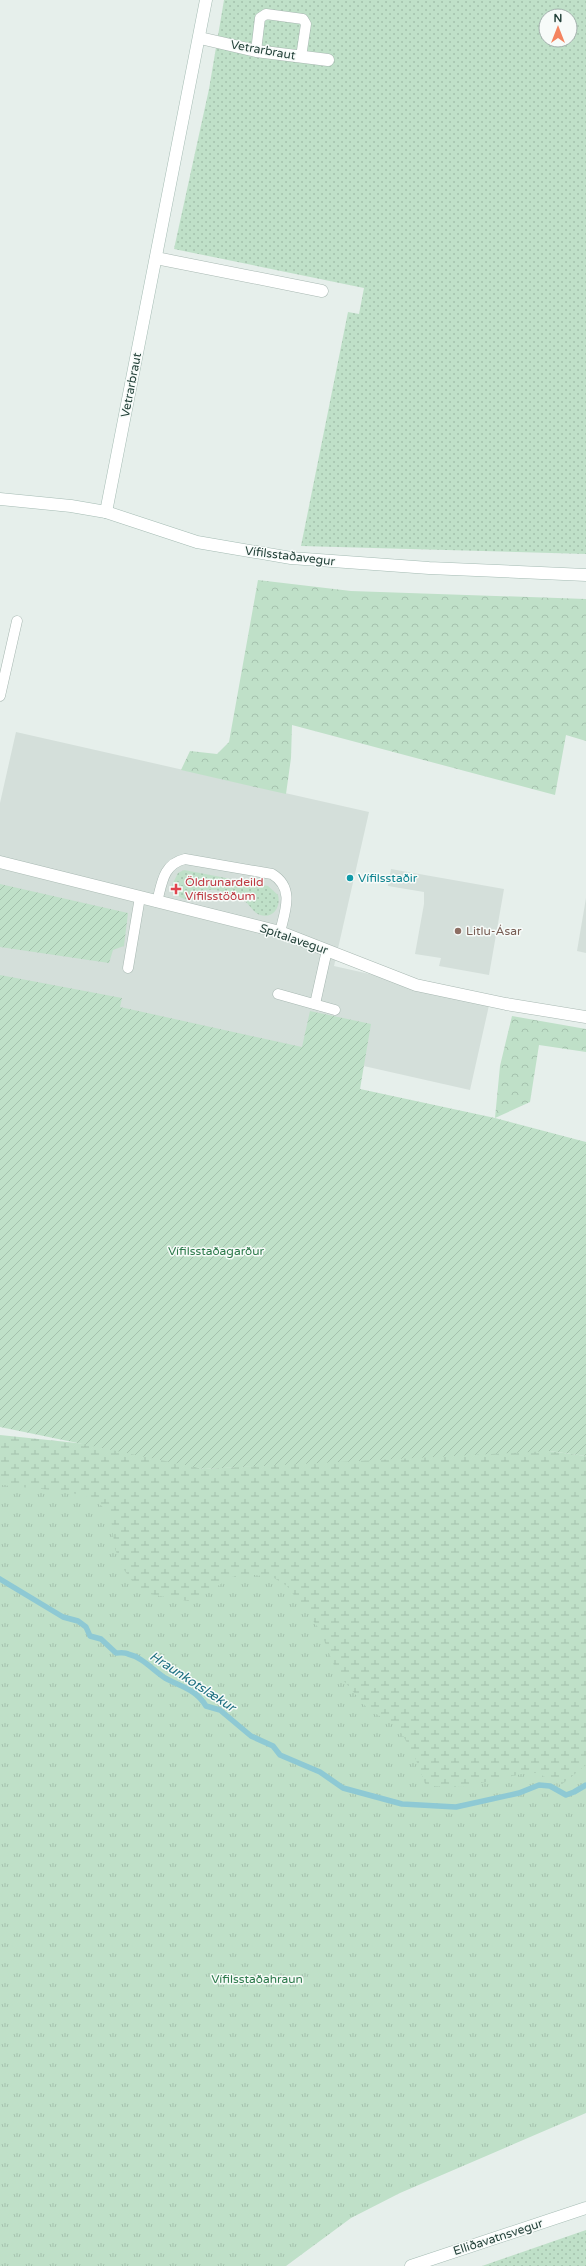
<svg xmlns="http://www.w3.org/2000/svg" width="586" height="2266" font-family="'Varela Round',sans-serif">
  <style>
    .built { fill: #d4dfda }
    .grass { fill: url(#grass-dots); fill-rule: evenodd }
    .forest { fill: url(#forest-crowns) }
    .wetland { fill: url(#wetland-marsh) }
    .park { fill: url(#park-tufts) }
    .garden { fill: url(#garden-furrows) }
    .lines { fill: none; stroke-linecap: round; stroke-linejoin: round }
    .stream { stroke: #8ec9d4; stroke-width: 5.5 }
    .lane-casing { stroke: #a8b8b2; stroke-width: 11 }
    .street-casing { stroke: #a8b8b2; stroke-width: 13 }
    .secondary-casing { stroke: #a4bbb3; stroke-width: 13 }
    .lane { stroke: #fff; stroke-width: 10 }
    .street { stroke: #fff; stroke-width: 12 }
    .secondary { stroke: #fff; stroke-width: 12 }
    .culture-dot { fill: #0f9aa8; stroke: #f7fbf9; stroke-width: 1.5 }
    .health-dot { fill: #e0444e; stroke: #f7fbf9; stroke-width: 1.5 }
    .education-dot { fill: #8d6e63; stroke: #f7fbf9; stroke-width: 1.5 }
    .labels { text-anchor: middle; stroke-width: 3; stroke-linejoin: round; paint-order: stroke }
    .street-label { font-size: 12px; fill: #24423a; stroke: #f7fbf9 }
    .culture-label { font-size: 12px; fill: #0d838f; stroke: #f7fbf9; text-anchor: start }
    .health-label { font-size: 12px; fill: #be3a42; stroke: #f7fbf9; text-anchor: start }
    .education-label { font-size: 12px; fill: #785e54; stroke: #f7fbf9; text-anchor: start }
    .park-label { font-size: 12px; fill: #2d7a4b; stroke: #f7fbf9 }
    .water-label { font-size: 13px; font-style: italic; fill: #1c6f80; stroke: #f7fbf9 }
  </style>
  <defs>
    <pattern id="grass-dots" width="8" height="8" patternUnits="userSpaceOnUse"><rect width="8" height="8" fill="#bfe0c8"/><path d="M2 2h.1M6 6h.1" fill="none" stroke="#a4c1ad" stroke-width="1.8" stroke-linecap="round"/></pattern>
    <pattern id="forest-crowns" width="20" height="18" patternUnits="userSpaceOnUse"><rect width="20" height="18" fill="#bfe0c8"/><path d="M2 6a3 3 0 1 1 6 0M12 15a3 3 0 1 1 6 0" fill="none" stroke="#a4c1ad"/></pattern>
    <pattern id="wetland-marsh" width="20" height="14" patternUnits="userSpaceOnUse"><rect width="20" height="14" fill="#bfe0c8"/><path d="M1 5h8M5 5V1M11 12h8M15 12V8" fill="none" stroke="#a4c1ad"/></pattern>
    <pattern id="park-tufts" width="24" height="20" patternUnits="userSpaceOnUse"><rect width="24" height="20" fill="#bfe0c8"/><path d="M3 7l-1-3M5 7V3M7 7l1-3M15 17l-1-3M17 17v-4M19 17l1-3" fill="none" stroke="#a4c1ad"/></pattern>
    <pattern id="garden-furrows" width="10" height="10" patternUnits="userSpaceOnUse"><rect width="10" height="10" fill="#bfe0c8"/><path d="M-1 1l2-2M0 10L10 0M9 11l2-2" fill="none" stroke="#a4c1ad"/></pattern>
  </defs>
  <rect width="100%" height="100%" fill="#e6efeb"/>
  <!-- built -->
  <g class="built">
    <path d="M16,732L369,812L334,966L490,1001L470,1090L0,984V803Z"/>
    <path d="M391,869L504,889L489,975L439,966L441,958L415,954L424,904V892L388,886Z"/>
    <path d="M586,898V953L577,951Z"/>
  </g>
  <!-- grass -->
  <g class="grass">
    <path d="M224,0H586V554L301,546L348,312L359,314L364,288L174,249L209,89ZM546,16H570V40H546Z"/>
    <path d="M184,870L268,886L278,895C281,906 274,919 260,915C254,913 251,907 247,903C238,895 211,885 200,892C197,895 195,898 191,900C180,899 175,895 172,885L178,873Z"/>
    <path d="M586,2230V2266H482Z"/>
  </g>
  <!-- forest -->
  <g class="forest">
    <path d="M258,580L351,591L586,599V741L566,735L555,795L292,725L291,758L286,794L181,770L190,751L217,754L229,742Z"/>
    <path d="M512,1016L586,1029V1052L539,1045L530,1102L495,1118L500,1066Z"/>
  </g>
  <!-- wetland -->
  <path class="wetland" d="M0,1435L125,1448L204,1469L270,1465L363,1449L549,1451L586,1456V1921L0,1778Z"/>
  <!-- park -->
  <path class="park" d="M0,1485L51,1490L83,1495L102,1506L111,1519L115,1549L122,1567L132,1581L149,1594L188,1601L209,1592L231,1577L255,1575L274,1578L287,1586L320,1630L337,1673L368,1709L393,1724L402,1734L414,1755L426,1786L463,1787L526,1773H537L561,1785L586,1765V2113L400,2193L351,2218L286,2266H0Z"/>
  <!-- garden -->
  <g class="garden">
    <path d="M0,884L128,913L124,946L113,950L109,963L0,947Z"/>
    <path d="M0,975L122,998L120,1007L302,1047L310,1011L371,1024L360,1089L495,1118L586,1142V1456L549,1451L204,1469L0,1427Z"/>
  </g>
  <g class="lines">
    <!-- stream -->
    <path class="stream" d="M0,1579L63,1617L78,1621L86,1627L90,1636L101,1639L116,1653C120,1653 125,1652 128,1654C142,1657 153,1670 165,1678C181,1687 196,1689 206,1706L220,1710L251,1736L273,1746L280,1755L320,1772L343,1788L402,1804L456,1807L519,1793L539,1785L550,1786L566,1795L574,1792L586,1785"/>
    <defs>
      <g id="lane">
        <path d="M256,51L260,18L266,14L303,19L306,24L301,57"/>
        <path d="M0,696L17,621"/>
        <path d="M157,902C162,883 163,864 185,859L272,874C295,888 285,911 280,932"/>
        <path d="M128,968L140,897"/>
        <path d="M278,994L335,1010"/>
        <path d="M315,1004L327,950"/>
      </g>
      <g id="street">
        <path d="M200,38L256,51L328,60"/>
        <path d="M156,258L322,291"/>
        <path d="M0,862L280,932L416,985L506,1004L586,1017"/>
      </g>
      <g id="secondary">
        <path d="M0,499L71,506L106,512L197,542L291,558L429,568L586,575"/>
        <path d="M106,512L206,0"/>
        <path d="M411,2266L586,2208"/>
      </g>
    </defs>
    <!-- lane casing -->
    <use href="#lane" class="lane-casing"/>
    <!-- street casing -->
    <use href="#street" class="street-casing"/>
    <!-- secondary casing -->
    <use href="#secondary" class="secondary-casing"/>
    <!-- lane -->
    <use href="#lane" class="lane"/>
    <!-- street -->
    <use href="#street" class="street"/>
    <!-- secondary -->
    <use href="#secondary" class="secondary"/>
  </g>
  <!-- markers -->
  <circle class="culture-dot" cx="350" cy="878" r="4"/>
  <path class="health-dot" d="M174 883h4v4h4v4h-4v4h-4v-4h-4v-4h4z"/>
  <circle class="education-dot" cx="458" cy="931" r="4"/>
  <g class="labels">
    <!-- street labels -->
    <g class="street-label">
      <text transform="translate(263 50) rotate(10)" y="4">Vetrarbraut</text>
      <text transform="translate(131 385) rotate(-79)" y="4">Vetrarbraut</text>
      <text transform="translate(290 556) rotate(7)" y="4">Vífilsstaðavegur</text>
      <text transform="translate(294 939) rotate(19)" y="4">Spítalavegur</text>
      <text transform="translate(498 2237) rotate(-18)" y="4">Elliðavatnsvegur</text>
    </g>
    <!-- culture labels -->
    <g class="culture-label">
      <text x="358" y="882">Vífilsstaðir</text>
    </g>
    <!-- health labels -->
    <g class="health-label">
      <text x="185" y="886">Öldrunardeild<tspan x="185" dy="14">Vífilsstöðum</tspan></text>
    </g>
    <!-- education labels -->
    <g class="education-label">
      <text x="466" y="935">Litlu-Ásar</text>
    </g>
    <!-- park labels -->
    <g class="park-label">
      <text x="216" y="1255">Vífilsstaðagarður</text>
      <text x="257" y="1983">Vífilsstaðahraun</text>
    </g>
    <!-- water labels -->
    <g class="water-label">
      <text transform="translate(193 1681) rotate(33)" y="5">Hraunkotslækur</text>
    </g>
  </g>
  <!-- north arrow -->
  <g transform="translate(558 28)"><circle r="19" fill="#f7fbf9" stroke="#a3b1ad"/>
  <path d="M0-3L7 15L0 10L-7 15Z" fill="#f4845f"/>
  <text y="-6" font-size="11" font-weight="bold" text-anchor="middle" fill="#24423a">N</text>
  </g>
</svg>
